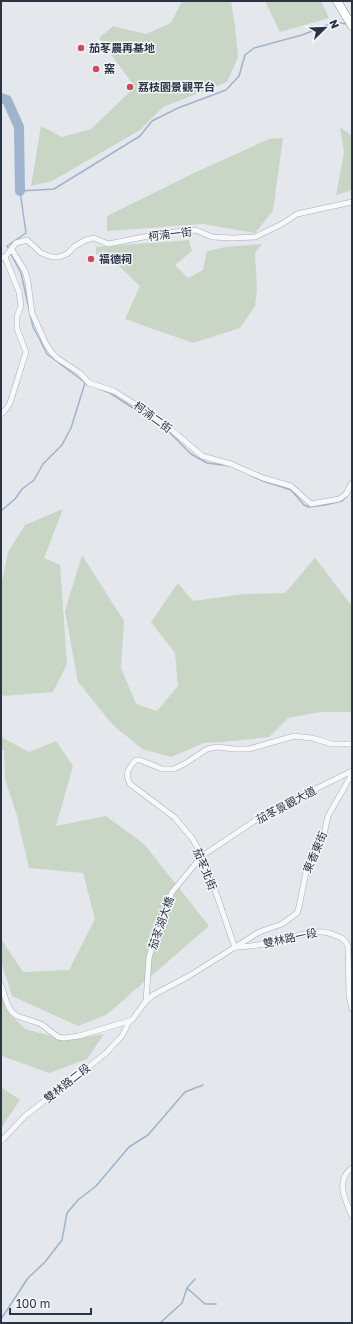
<svg xmlns="http://www.w3.org/2000/svg" width="353" height="1324" font-family="'Golos Text','Noto Sans TC',sans-serif">
  <style>
    .green { fill: #c9d6c5 }
    .lines { fill: none; stroke-linecap: round; stroke-linejoin: round }
    .stream { stroke: #9fb4cc; stroke-width: 1.5 }
    .river { stroke: #9fb4cc; stroke-width: 10 }
    .minor-casing { stroke: #a9aeb7; stroke-width: 6 }
    .highway-casing { stroke: #8b94a3; stroke-width: 9 }
    .minor { stroke: #f7f8fa; stroke-width: 5 }
    .highway { stroke: #fff; stroke-width: 8 }
    .poi-dot { fill: #d1495b; stroke: #f4f6f9; stroke-width: 1.5 }
    .labels { text-anchor: middle; stroke-width: 3; stroke-linejoin: round; paint-order: stroke }
    .poi-label { font-size: 11px; font-weight: bold; fill: #2b3445; stroke: #f4f6f9; text-anchor: start }
    .street-label { font-size: 11px; fill: #2b3445; stroke: #f4f6f9 }
  </style>
  <rect width="100%" height="100%" fill="#e4e7ec"/>
  <!-- green -->
  <g class="green">
    <path d="M182,1H231L235,26L238,57L227,82L163,107L140,130L52,181L31,186L41,126L62,137L91,129L135,87L99,38L113,26L146,34L171,23Z"/>
    <path d="M265,1H321L329,18L280,32Z"/>
    <path d="M340,127L352,136V190L336,195L344,152Z"/>
    <path d="M283,138L273,211L255,233L203,224L107,231V216L194,173L269,139Z"/>
    <path d="M189,240L192,251L175,265L188,278L203,270L207,251L226,247L262,244L255,253L257,289L255,306L240,328L193,343L125,319L140,286L119,266L96,254V247Z"/>
    <path d="M63,509L44,558L60,565L67,664L53,692L4,696L1,693V586L8,552L25,525Z"/>
    <path d="M82,555L124,621L121,668L136,704L157,711L178,686L175,653L151,622L178,583L193,601L244,594L285,593L315,558L352,606V712H321L288,718L269,737L223,742L204,743L171,757L142,749L113,725L78,682L65,611Z"/>
    <path d="M1,737L29,752L56,741L73,766L56,826L106,816L144,844L209,926L106,1015L78,1026L12,996L1,961V939L23,972L69,970L95,919L83,873L29,868L17,816L5,779L4,750H1Z"/>
    <path d="M1,996L8,1012L25,1029L66,1040L104,1034L87,1059L49,1073L2,1056L1,1051Z"/>
    <path d="M1,1087L20,1100L1,1128Z"/>
  </g>
  <g class="lines">
    <!-- stream -->
    <g class="stream">
      <path d="M9,249L7,246L26,233L20,191L54,189L140,136L152,121L178,108L226,90L239,76L245,55L254,48L302,35L335,22L347,24"/>
      <path d="M10,252L21,273L33,327L38,336L47,354L87,384"/>
      <path d="M100,389L110,393L168,431L191,454L207,463L230,466"/>
      <path d="M250,475L263,481L291,490L304,505L309,507L325,505L342,501L346,497"/>
      <path d="M1,511L15,499L22,489L34,480L43,464L62,445L71,428L85,383"/>
      <path d="M187,1288L195,1279"/>
      <path d="M1,1319L28,1278L45,1262L62,1240L67,1213L78,1200L96,1186L129,1147L148,1135L185,1092L203,1085"/>
      <path d="M160,1323L182,1303L187,1288L205,1304H216"/>
    </g>
    <!-- river -->
    <path class="river" d="M1,98L7,100L19,127L20,191"/>
    <defs>
      <g id="minor">
        <path d="M12,250L25,271L28,282L32,313L46,344L52,353L57,358L80,373L89,383L114,391L143,409L172,430L202,456L231,464L263,478L291,486L311,504L339,499L346,494L352,483"/>
        <path d="M1,258L5,257L16,243L27,240L41,253L52,257H59L67,254L75,246L86,240L94,238L108,244L164,233L196,230L212,237L234,238L255,237L282,224L297,214L352,202"/>
        <path d="M1,414L7,408L10,403L26,352L17,329V316L21,306L19,292L5,257"/>
        <path d="M238,947C250,946 262,945 275,942C294,938 315,926 334,935C341,937 345,939 348,946L349,995L352,1009"/>
        <path d="M235,948L205,861L192,838L174,817L130,784C124,774 129,767 136,760H140L162,769H174L186,763L207,749L218,747L234,749H249L294,736L312,738L332,744H352"/>
        <path d="M1,985L8,1006L12,1012L17,1016L41,1024L58,1037L64,1038L79,1036L132,1020L146,1001L153,995L189,976L259,932L282,924L297,913L299,907L306,872L324,834L328,816L352,774"/>
        <path d="M146,1001L149,958L157,929L172,892L202,856L265,814L352,771"/>
        <path d="M1,1141L25,1116L105,1054L122,1036L129,1022"/>
        <path d="M352,1168C335,1180 345,1200 352,1216"/>
      </g>
      <path id="highway" d="M337,1L352,26"/>
    </defs>
    <!-- minor casing -->
    <use href="#minor" class="minor-casing"/>
    <!-- highway casing -->
    <use href="#highway" class="highway-casing"/>
    <!-- minor -->
    <use href="#minor" class="minor"/>
    <!-- highway -->
    <use href="#highway" class="highway"/>
  </g>
  <!-- markers -->
  <g class="poi-dot">
    <circle cx="81" cy="48" r="4"/>
    <circle cx="96" cy="69" r="4"/>
    <circle cx="130" cy="87" r="4"/>
    <circle cx="91" cy="259" r="4"/>
  </g>
  <g class="labels">
    <!-- poi labels -->
    <g class="poi-label">
      <text x="89" y="52">茄苳農再基地</text>
      <text x="104" y="73">窯</text>
      <text x="138" y="91">荔枝園景觀平台</text>
      <text x="99" y="263">福德祠</text>
    </g>
    <!-- street labels -->
    <g class="street-label">
      <text transform="translate(170 234) rotate(-7)" y="4">柯湳一街</text>
      <text transform="translate(153 417) rotate(36)" y="4">柯湳二街</text>
      <text transform="translate(286 805) rotate(-28)" y="4">茄苳景觀大道</text>
      <text transform="translate(315 852) rotate(-67)" y="4">東香東街</text>
      <text transform="translate(205 869) rotate(68)" y="4">茄苳北街</text>
      <text transform="translate(161 923) rotate(-71)" y="4">茄苳湖大橋</text>
      <text transform="translate(290 938) rotate(-12)" y="4">雙林路一段</text>
      <text transform="translate(67 1083) rotate(-38)" y="4">雙林路二段</text>
    </g>
  </g>
  <!-- border -->
  <rect width="353" height="1324" fill="none" stroke="#2b3445" stroke-width="4"/>
  <!-- north arrow -->
  <g transform="translate(325 28) rotate(67)" stroke="#f4f6f9" stroke-width="3" paint-order="stroke">
  <path d="M0-3L7 15L0 10L-7 15Z" fill="#2b3445"/>
  <text y="-6" font-size="11" font-weight="bold" text-anchor="middle" fill="#2b3445">N</text>
  </g>
  <!-- scale -->
  <path d="M10 1308v6h81v-6" fill="none" stroke="#2b3445" stroke-width="2"/>
  <text x="16" y="1308" font-size="12" fill="#2b3445" stroke="#f4f6f9" stroke-width="3" paint-order="stroke">100 m</text>
</svg>
